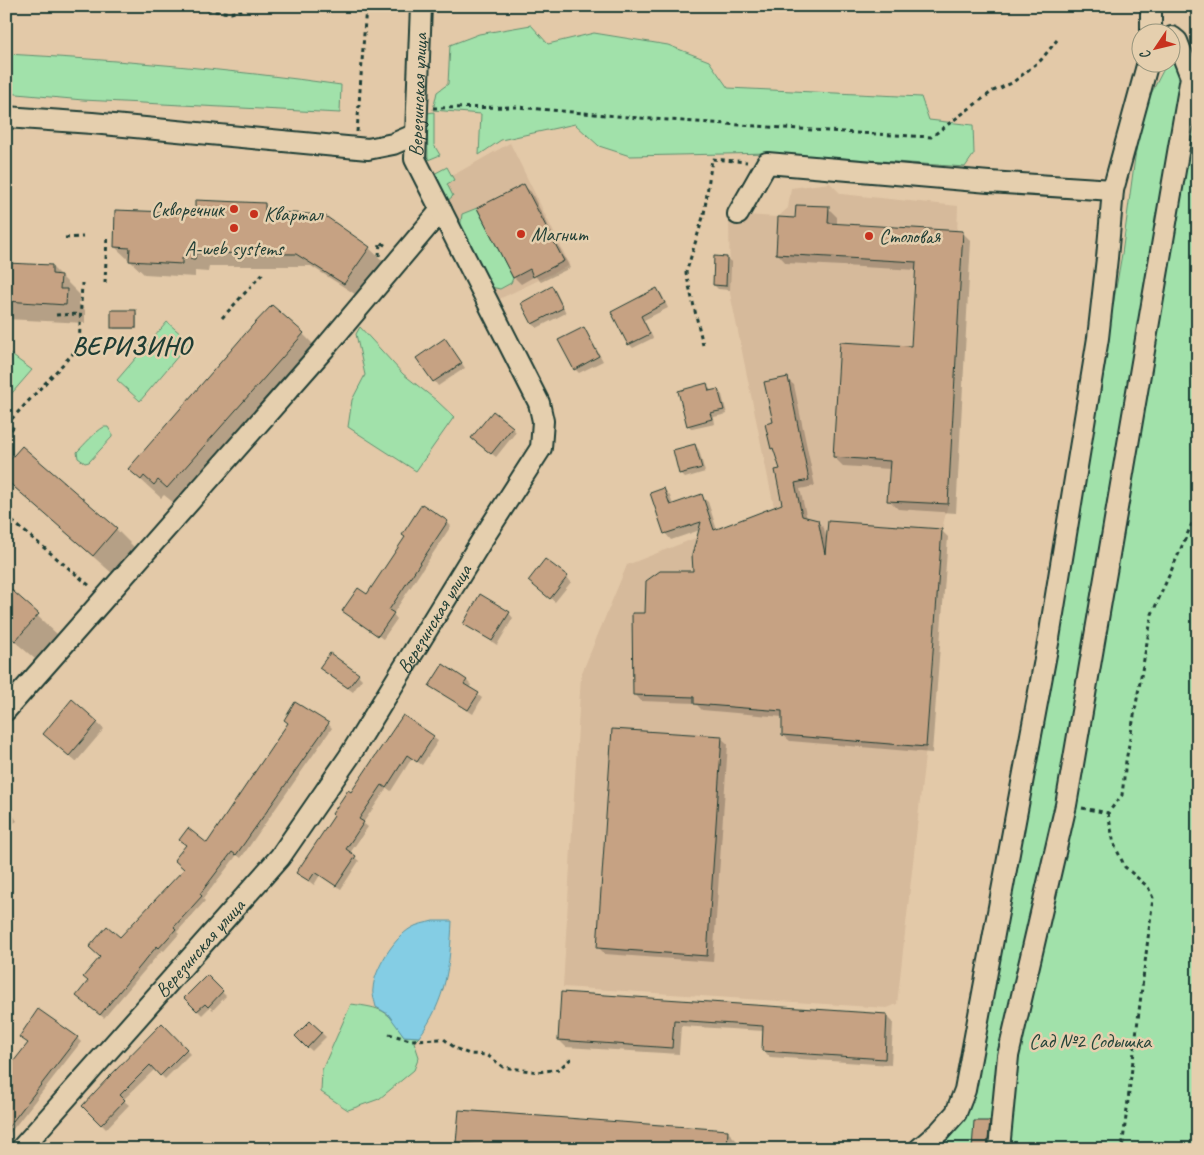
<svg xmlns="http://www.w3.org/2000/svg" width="1204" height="1155" font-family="Caveat,sans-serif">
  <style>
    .built { fill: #d6ba9b }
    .green { fill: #a1e1aa; stroke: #608f6f }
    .water { fill: #84cde4; stroke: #5c939e }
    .shadow { fill: #0003 }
    .building { fill: #c6a283; stroke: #1f3d34 }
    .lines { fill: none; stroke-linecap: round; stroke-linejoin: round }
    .minor-casing { stroke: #1f3d34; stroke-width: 24 }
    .path { stroke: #1f3d34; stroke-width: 3; stroke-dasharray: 4 4; stroke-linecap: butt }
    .minor { stroke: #e5cfae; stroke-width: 20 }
    .poi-dot { fill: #c8321e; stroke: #e5cfae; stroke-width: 2 }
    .labels { text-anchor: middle; stroke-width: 5; stroke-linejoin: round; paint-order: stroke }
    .street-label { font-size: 20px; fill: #1f3d34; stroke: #e5cfae }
    .poi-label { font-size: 20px; fill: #1f3d34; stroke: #e5cfae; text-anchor: start }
    .park-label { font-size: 20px; fill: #26453a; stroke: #e5cfae }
    .district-label { font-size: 25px; font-weight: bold; letter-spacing: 1px; fill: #1f3d34; stroke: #e5cfae }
  </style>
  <rect width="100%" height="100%" fill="#e3c9a8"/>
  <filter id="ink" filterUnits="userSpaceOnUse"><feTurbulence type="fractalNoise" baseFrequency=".02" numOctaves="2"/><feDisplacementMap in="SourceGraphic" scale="10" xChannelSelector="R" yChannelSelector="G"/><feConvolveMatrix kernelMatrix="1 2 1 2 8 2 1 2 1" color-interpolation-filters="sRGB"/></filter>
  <g filter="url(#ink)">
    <!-- built -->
    <g class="built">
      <path d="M510,143L570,265L495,301L436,185Z"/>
      <path d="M830,183L841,194L958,206L948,504L942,529L926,747L897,1004L887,1008L563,987L581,675L627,565L774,507L730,293L729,214L778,217L788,208L791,188Z"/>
    </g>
    <!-- green -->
    <g class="green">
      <path d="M531,25L548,44L594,33L668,45L709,61L728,88L921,97L929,120L973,125L974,154L965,167L770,153L630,156L599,146L575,124L501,140L479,155L481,114L433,110L437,92L448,84L450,45L479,34Z"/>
      <path d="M1193,52L1198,53V1149H930L961,1123L977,1064L1025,807L1122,254L1141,113L1167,63L1172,62V57Z"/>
      <path d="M6,54C118,60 230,69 341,85L340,113L83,100L6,93Z"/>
      <path d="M434,112V145L440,155L428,160L427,113Z"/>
      <path d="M447,167L454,180L447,184L453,196L446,202L432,175Z"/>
      <path d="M477,208L513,278L511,283L500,289L491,287L460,229L462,214Z"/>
      <path d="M167,322L190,342L140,401L117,380Z"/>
      <path d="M360,327L403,374L436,400L454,417L416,471L348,427L352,400L365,375L356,334Z"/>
      <path d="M6,351L32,370L6,400Z"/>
      <path d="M104,427H108L112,434V437L89,462L85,463L78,458L77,452C84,445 95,432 104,427Z"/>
      <path d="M351,1004C382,1008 387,1009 404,1036L419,1037L414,1042L419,1057L414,1070L379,1099L348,1110L321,1092L322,1070Z"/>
    </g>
    <!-- water -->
    <path class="water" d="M433,921H452C450,966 446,1000 419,1037L404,1036L388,1014L376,1007C375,1002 372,994 373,989C374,969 395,937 411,928C417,924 426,923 433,921Z"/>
    <!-- shadow -->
    <g class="shadow">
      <path d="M524,186L531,192L570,268L541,282L535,276L521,284L514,277Z"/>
      <path d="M265,204L274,213L324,216L369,248L383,261L358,296L311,266H209L208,272L195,271V277L144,274L115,247L196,214Z"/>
      <path d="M828,208L837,217V225L962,232L971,241L956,513L898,509L889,500L890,469L843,466L834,457L913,348L917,270L786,263L777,253L796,219Z"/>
      <path d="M727,258L731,262L730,290L718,289L714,285Z"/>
      <path d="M6,264L51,266L80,295L79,304L85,310V323L6,319Z"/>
      <path d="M552,288L556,292L566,313L537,328L533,324L523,303Z"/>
      <path d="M656,289L661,293L668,308L644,320L653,338L633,348L629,344L613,313Z"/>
      <path d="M135,311L137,313V329H114L113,327Z"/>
      <path d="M583,328L587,332L603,361L579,373L575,369Z"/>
      <path d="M303,334L322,353L187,506L178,498L174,503L164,495L161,498L129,469Z"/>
      <path d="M449,344L465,368L438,386L418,358Z"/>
      <path d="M787,379L794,385L815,486L800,489L807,519L817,521L824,528L827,542L942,531L948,537L932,753L790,741L783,735V717L702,710L695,703L641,701L635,694L647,614L694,572L700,530L671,540L665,533L664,489L670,496L673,505L701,496L708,502L717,530L784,505L781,470L776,453L772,448L774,423Z"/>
      <path d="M707,385L712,392L718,390L722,395L727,414L714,417L715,424L692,429L688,425Z"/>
      <path d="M512,428L516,432L496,457L477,442Z"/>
      <path d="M695,445L699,450L705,472L685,478L680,473Z"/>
      <path d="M6,480L116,529L135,548L113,574Z"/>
      <path d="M447,522L451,526L393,614L397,619L383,639L348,615L367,596L406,537Z"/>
      <path d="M567,577L571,582L555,602L534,585Z"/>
      <path d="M6,587L57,634L35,659L6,634Z"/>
      <path d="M509,613L513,618L497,645L464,623Z"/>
      <path d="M443,666L467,681L471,685L469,688L482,698L473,714L431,686Z"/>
      <path d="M325,672L358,675L362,679L353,692Z"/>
      <path d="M72,701L104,729L76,762L51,740Z"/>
      <path d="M404,717L438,741L422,765L412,758L391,791L387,788L363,823L368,827L350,853L359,861L341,889L320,875L314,885L298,873Z"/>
      <path d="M328,724L332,728L241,858L237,855L203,899L205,901L177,932L179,934L164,951L162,950L104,1018L81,1000L120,939L207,845Z"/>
      <path d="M721,738L728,744L713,962L605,954L599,948Z"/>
      <path d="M6,805L17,821L6,828Z"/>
      <path d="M207,977L226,996L213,1010L210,1007L202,1015L185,998Z"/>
      <path d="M562,993L887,1016L893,1022L891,1065L770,1057L763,1050L764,1031L681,1026L679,1054L566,1047L559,1040Z"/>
      <path d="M310,1022L326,1037L312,1051L296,1036Z"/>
      <path d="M162,1025L190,1054L165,1079L155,1069L123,1100L129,1105L106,1129L83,1106Z"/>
      <path d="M20,1037L77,1038L81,1042L6,1138V1073L29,1044Z"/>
      <path d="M989,1123L993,1127L992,1149H974Z"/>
      <path d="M728,1132L745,1149H464L458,1142Z"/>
    </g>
    <!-- building -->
    <g class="building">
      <path d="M524,184L564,261L533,277L530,269L513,278L477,208Z"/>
      <path d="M195,200L265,203V211L324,215L370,247L344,284L296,254L196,253L195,259L182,258V264L129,261L130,248L114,247L115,210L195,213Z"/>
      <path d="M796,205L829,206L828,223L963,231L948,504L887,501L890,461L833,457L840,342L911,346L916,262L776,254L778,217L795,218Z"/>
      <path d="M714,256L727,257L726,286L713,285Z"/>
      <path d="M6,263L52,265V274L61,275L60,289H67L66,305L6,301Z"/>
      <path d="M552,286L563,308L532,324L521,303Z"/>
      <path d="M657,288L665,303L641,316L650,334L628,345L611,312Z"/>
      <path d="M272,305L304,333L167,488L158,480L154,485L144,476L141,480L128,469L252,326Z"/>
      <rect x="111" y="310" width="25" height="18"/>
      <path d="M584,327L599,356L574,370L558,340Z"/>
      <path d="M445,338L462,363L433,382L416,358Z"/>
      <path d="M788,377L809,480L795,483L802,516L818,520L825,554L828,521L942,529L926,747L782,735V711L694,704V697L633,695L632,613H645L646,581L660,571H693L692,555L701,522L664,534L650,493L664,488L670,505L702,494L714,530L782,504L775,470L780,469L773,448L771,449L765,424L773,422L764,382Z"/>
      <path d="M707,383L709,391L718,389L724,410L710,413L712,419L687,426L678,391Z"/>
      <path d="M493,411L513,427L491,454L471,438Z"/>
      <path d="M695,444L702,468L679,474L673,450Z"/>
      <path d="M22,446L117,528L93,556L6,480V464Z"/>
      <path d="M422,504L448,521L389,610L394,613L378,636L342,611L358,588L367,594L405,537L402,535Z"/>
      <path d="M545,559L568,576L550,599L528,581Z"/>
      <path d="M6,585L39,614L15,641L6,633Z"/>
      <path d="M480,594L510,612L492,641L463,624Z"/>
      <path d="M330,653L359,674L348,688L319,668Z"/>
      <path d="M443,664L467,680L464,684L479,693L468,710L429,686Z"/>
      <path d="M72,699L98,722L69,756L43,734Z"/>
      <path d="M295,702L329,723L236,855L232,852L200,894L202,896L174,927L176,929L159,948L157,946L100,1015L76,996L88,981L83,977L100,957L89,947L107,926L120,937L184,869L174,860L186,845L179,840L188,828L207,843L288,723L284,720Z"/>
      <path d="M403,715L434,736L417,762L407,755L386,788L382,785L359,819L364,822L346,849L356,856L336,886L315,872L309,881L296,873L334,816L332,814L348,790L351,792Z"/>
      <path d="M612,729L722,736L707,956L597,948Z"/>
      <path d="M207,975L223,991L208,1007L205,1004L197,1011L184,998Z"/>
      <path d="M561,992L887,1014L885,1059L762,1051L763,1026L674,1020L672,1048L558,1040Z"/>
      <path d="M38,1009L78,1037L6,1130V1071L28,1043L19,1037Z"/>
      <path d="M310,1021L322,1032L307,1048L295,1036Z"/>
      <path d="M162,1023L187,1049L160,1076L150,1065L120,1095L125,1100L101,1125L82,1106L107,1079Z"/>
      <path d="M459,1110L728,1130L727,1149H532L456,1143Z"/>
      <path d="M974,1121H990L987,1149H972Z"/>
    </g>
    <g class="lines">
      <defs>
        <g id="minor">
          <path d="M1151,6V32"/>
          <path d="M6,117L92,123L368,149L393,144L416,134"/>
          <path d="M738,214L767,163L989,182L1113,190"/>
          <path d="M6,710L324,349L441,210"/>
          <path id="s1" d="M21,1149L280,857L349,757L482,540L541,448L543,421L539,403L415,159L421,6"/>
          <path d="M919,1149L940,1131L956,1113L965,1090L1049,638L1098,338L1107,258L1113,190L1148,62"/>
          <path d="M999,1149L1008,1056L1066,805L1191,77L1177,41L1172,37"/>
        </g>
      </defs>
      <!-- minor casing -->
      <use href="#minor" class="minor-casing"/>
      <!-- path -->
      <g class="path">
        <path d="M175,6L231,13L256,6"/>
        <path d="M433,108L517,107L639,118L857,133L931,137L993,91L1012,83L1041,60L1057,40"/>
        <path d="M357,132L366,6"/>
        <path d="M65,238L83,237"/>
        <path d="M379,256L380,242L388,247"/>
        <path d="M105,283L107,235"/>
        <path d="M56,315L80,314"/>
        <path d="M222,318L264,272"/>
        <path d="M703,345L686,273L704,214L712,159L747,162"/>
        <path d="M6,425L79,347L82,283"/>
        <path d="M6,436L15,425"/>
        <path d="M6,516L90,586"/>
        <path d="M1082,808L1108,813L1122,795L1126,761L1152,614L1198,510"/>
        <path d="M1108,813L1114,844L1125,867L1148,887L1153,898L1122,1149"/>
        <path d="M389,1034L410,1040L444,1039L455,1048L469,1054L487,1055L503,1067L538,1072L559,1069L573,1057"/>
      </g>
      <!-- minor -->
      <use href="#minor" class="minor"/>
    </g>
  </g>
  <!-- markers -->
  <g class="poi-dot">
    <circle cx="234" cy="209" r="5"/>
    <circle cx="254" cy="214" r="5"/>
    <circle cx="234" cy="228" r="5"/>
    <circle cx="521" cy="234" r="5"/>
    <circle cx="869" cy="236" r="5"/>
  </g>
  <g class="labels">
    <!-- street labels -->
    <g class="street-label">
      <text dy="7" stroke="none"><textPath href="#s1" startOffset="1259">Верезинская улица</textPath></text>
      <text dy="7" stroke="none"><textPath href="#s1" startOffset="674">Верезинская улица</textPath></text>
      <text dy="7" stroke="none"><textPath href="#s1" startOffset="269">Верезинская улица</textPath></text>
    </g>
    <!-- poi labels -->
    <g class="poi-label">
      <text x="224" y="216" text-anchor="end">Скворечник</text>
      <text x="264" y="221">Квартал</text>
      <text x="531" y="241">Магнит</text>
      <text x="879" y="243">Столовая</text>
      <text x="234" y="255" text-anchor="middle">A-web systems</text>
    </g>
    <!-- park labels -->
    <g class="park-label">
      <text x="1090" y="1048">Сад №2 Содышка</text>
    </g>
    <!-- district labels -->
    <g class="district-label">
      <text x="132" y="354">ВЕРИЗИНО</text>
    </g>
  </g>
  <!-- margin -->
  <rect width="1204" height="1155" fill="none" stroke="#e5cfae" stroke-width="25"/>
  <rect x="12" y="12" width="1179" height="1130" fill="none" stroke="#1f3d34" stroke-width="2" filter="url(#ink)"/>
  <!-- north arrow -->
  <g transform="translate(1156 48) rotate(235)"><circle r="24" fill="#e5cfae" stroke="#96957d"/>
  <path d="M0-4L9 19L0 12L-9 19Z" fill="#c8321e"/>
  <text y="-8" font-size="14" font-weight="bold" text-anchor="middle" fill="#1f3d34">С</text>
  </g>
</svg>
